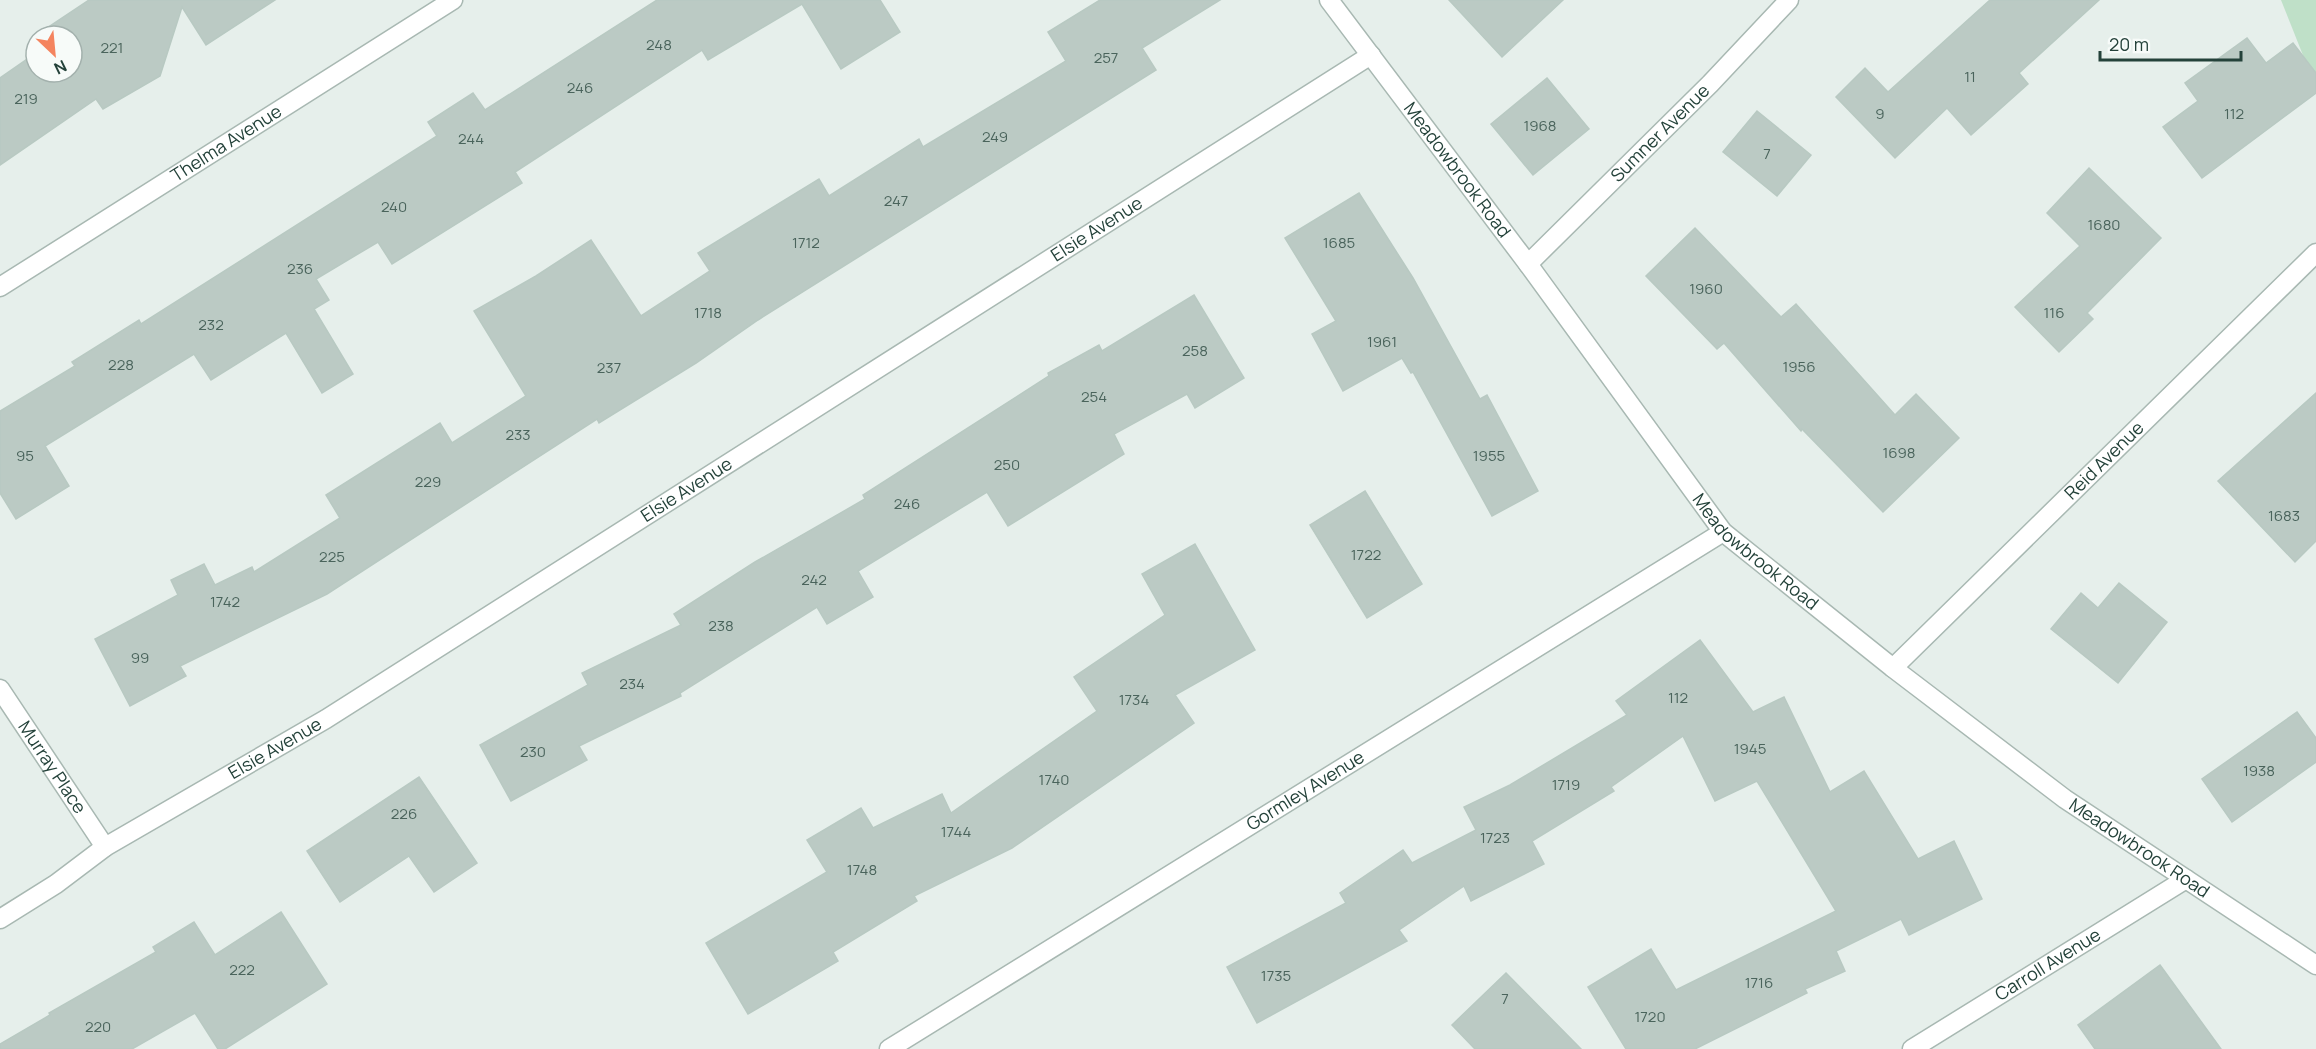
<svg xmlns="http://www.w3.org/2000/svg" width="2316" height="1049" font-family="Manrope,sans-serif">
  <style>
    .green { fill: #bfe0c8 }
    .building { fill: #bbcac4; stroke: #b8c9c2; stroke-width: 1.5 }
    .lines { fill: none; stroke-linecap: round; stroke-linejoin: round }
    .minor-casing { stroke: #a8b8b2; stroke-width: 21 }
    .tertiary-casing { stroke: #a8b8b2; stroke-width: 21 }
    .minor { stroke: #fff; stroke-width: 18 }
    .tertiary { stroke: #fff; stroke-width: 18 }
    .labels { text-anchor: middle; stroke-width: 5; stroke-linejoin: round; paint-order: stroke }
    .number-label { font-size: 15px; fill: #4a645c }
    .street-label { font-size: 18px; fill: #24423a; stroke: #f7fbf9 }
  </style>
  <rect width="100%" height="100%" fill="#e6efeb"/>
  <!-- green -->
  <path class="green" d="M2281,0H2316V88Z"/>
  <!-- building -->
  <g class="building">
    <path d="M89,0H275L206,45L182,7L160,76L103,109L96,99L0,165V78L36,53V72H72V36H56L50,26Z"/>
    <path d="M657,0H880L900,32L841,69L802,4L708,60L702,50L515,172L522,183L392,264L378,242L316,279L329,300L314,309L353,374L322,393L286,333L211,380L194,354L45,446L69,486L16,519L0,493V411L75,366L72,362L139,320L141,324L437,136L428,122L473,93L485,110Z"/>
    <path d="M1100,0H1220L1142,48L1156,70L758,320L696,363L599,423L597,419L327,594L180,666L186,676L130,706L95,639L178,595L171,580L204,564L215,585L252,567L254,572L340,518L326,495L440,423L452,443L526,396L474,311L536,276L591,240L641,316L710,271L698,253L819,179L829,196L919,139L923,147L1066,61L1048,32Z"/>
    <path d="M1449,0H1563L1502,57Z"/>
    <path d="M1990,0H2099L2019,73L2028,84L1971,135L1947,108L1895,158L1836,97L1865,68L1888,92Z"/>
    <path d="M2247,38L2266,63L2293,43L2316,73V93L2202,178L2163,127L2198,101L2185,83Z"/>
    <path d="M1547,78L1589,129L1533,175L1491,124Z"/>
    <path d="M1757,111L1811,155L1777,196L1723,152Z"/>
    <path d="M2089,168L2161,238L2087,313L2093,319L2059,352L2015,307L2080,246L2047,213Z"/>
    <path d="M1359,193L1413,278L1480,399L1487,395L1538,491L1492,516L1413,372L1411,373L1402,358L1343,391L1312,334L1336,321L1285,238Z"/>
    <path d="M1695,228L1781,317L1796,304L1895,415L1916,394L1959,438L1883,512L1802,429L1801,431L1724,343L1717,349L1646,276Z"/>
    <path d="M1194,295L1244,378L1195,408L1187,394L1114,434L1124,454L1008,526L987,492L858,571L873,597L827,624L817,607L680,693L681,696L579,746L587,760L511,801L480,745L588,685L582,673L681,625L674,614L755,562L865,499L863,495L1049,376L1048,373L1099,345L1102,351Z"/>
    <path d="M2316,393V541L2295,562L2218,481Z"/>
    <path d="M1365,491L1422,584L1367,618L1310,525Z"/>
    <path d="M1195,544L1255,650L1175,695L1194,723L1012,848L914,896L917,901L833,952L838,961L748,1014L706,943L827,872L807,840L861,808L873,828L942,794L951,813L1097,711L1074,677L1165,615L1142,574Z"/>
    <path d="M2119,583L2167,622L2118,683L2051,629L2081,593L2098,608Z"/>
    <path d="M1700,640L1753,712L1784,697L1830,792L1864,771L1918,859L1954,841L1982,899L1909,935L1901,919L1836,951L1845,971L1805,989L1807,993L1695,1049H1626L1588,987L1651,949L1676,990L1836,911L1757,781L1715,801L1683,736L1611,787L1614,791L1532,841L1544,864L1471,901L1464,886L1399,930L1407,941L1257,1023L1227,967L1346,903L1340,893L1403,850L1412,863L1476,830L1464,807L1510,785L1627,715L1616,701Z"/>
    <path d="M2297,712L2316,738V762L2232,822L2202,779Z"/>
    <path d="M419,777L477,863L434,892L409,856L340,902L307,851Z"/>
    <path d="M281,912L327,984L225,1049H218L195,1013L132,1049H0V1044L50,1015L49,1013L156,952L153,947L194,922L215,955Z"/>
    <path d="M2160,965L2221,1049H2095L2078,1025Z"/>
    <path d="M1506,973L1581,1049H1475L1452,1025Z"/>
  </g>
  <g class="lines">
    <defs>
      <g id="minor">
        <path id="s1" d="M1528,264L1710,84L1789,0"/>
        <path id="s2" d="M0,287L453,0"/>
        <path id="s3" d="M1893,668L2316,253"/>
        <path id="s4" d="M0,689L105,847"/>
        <path id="s5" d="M0,919L56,884L105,847L326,719L1371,55"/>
        <path id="s6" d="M889,1049L1723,532"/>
        <path id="s7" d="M1912,1049L2186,879"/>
      </g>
      <g id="tertiary">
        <path id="s8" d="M1329,0L1528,264L1723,532L1893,668L2065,799L2316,965"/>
      </g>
    </defs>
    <!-- minor casing -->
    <use href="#minor" class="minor-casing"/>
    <!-- tertiary casing -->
    <use href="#tertiary" class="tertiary-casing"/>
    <!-- minor -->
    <use href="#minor" class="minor"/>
    <!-- tertiary -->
    <use href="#tertiary" class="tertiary"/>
  </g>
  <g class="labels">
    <!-- number labels -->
    <g class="number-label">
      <text x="659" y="50">248</text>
      <text x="112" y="53">221</text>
      <text x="1106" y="63">257</text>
      <text x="1970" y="82">11</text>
      <text x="580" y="93">246</text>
      <text x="26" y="104">219</text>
      <text x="1880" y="119">9</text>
      <text x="2234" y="119">112</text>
      <text x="1540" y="131">1968</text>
      <text x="995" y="142">249</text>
      <text x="471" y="144">244</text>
      <text x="1767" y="159">7</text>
      <text x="896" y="206">247</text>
      <text x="394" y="212">240</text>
      <text x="2104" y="230">1680</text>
      <text x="806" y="248">1712</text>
      <text x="1339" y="248">1685</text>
      <text x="300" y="274">236</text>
      <text x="1706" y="294">1960</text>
      <text x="708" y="318">1718</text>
      <text x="2054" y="318">116</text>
      <text x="211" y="330">232</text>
      <text x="1382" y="347">1961</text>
      <text x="1195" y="356">258</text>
      <text x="121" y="370">228</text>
      <text x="1799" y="372">1956</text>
      <text x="609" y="373">237</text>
      <text x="1094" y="402">254</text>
      <text x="518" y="440">233</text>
      <text x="1899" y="458">1698</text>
      <text x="25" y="461">95</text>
      <text x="1489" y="461">1955</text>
      <text x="1007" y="470">250</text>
      <text x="428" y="487">229</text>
      <text x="907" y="509">246</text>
      <text x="2284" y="521">1683</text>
      <text x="1366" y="560">1722</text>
      <text x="332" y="562">225</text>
      <text x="814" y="585">242</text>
      <text x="225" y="607">1742</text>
      <text x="721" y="631">238</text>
      <text x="140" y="663">99</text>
      <text x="632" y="689">234</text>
      <text x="1678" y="703">112</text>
      <text x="1134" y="705">1734</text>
      <text x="1750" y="754">1945</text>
      <text x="533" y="757">230</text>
      <text x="2259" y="776">1938</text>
      <text x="1054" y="785">1740</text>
      <text x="1566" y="790">1719</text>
      <text x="404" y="819">226</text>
      <text x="956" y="837">1744</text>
      <text x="1495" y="843">1723</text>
      <text x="862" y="875">1748</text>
      <text x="242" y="975">222</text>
      <text x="1276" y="981">1735</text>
      <text x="1759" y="988">1716</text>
      <text x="1505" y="1004">7</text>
      <text x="1650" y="1022">1720</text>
      <text x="98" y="1032">220</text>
    </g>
    <!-- street labels -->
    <g class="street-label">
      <text dy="6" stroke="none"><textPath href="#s1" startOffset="186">Sumner Avenue</textPath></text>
      <text dy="6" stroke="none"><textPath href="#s2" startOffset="268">Thelma Avenue</textPath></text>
      <text dy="6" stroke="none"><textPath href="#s8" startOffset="213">Meadowbrook Road</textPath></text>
      <text dy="6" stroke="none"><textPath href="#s5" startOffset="1296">Elsie Avenue</textPath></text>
      <text dy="6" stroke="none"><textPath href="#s3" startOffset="296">Reid Avenue</textPath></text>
      <text dy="6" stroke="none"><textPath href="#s5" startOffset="810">Elsie Avenue</textPath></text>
      <text dy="6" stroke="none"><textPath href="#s8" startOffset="699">Meadowbrook Road</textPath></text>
      <text dy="6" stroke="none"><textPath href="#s5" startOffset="324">Elsie Avenue</textPath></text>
      <text dy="6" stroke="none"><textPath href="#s4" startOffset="94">Murray Place</textPath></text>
      <text dy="6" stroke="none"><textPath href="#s6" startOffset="490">Gormley Avenue</textPath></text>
      <text dy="6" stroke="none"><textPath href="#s8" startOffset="1185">Meadowbrook Road</textPath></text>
      <text dy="6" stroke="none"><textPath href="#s7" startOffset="160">Carroll Avenue</textPath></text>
    </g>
  </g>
  <!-- north arrow -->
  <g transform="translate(54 54) rotate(154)"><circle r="28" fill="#f7fbf9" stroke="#a3b1ad" stroke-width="1.5"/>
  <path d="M0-4.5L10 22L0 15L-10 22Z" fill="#f4845f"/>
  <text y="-9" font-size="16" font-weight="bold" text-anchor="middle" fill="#24423a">N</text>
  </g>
  <!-- scale -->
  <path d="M2100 51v9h141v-9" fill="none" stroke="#24423a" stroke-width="3"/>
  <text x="2109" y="51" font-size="18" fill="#24423a" stroke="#f7fbf9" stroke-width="4.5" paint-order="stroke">20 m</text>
</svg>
